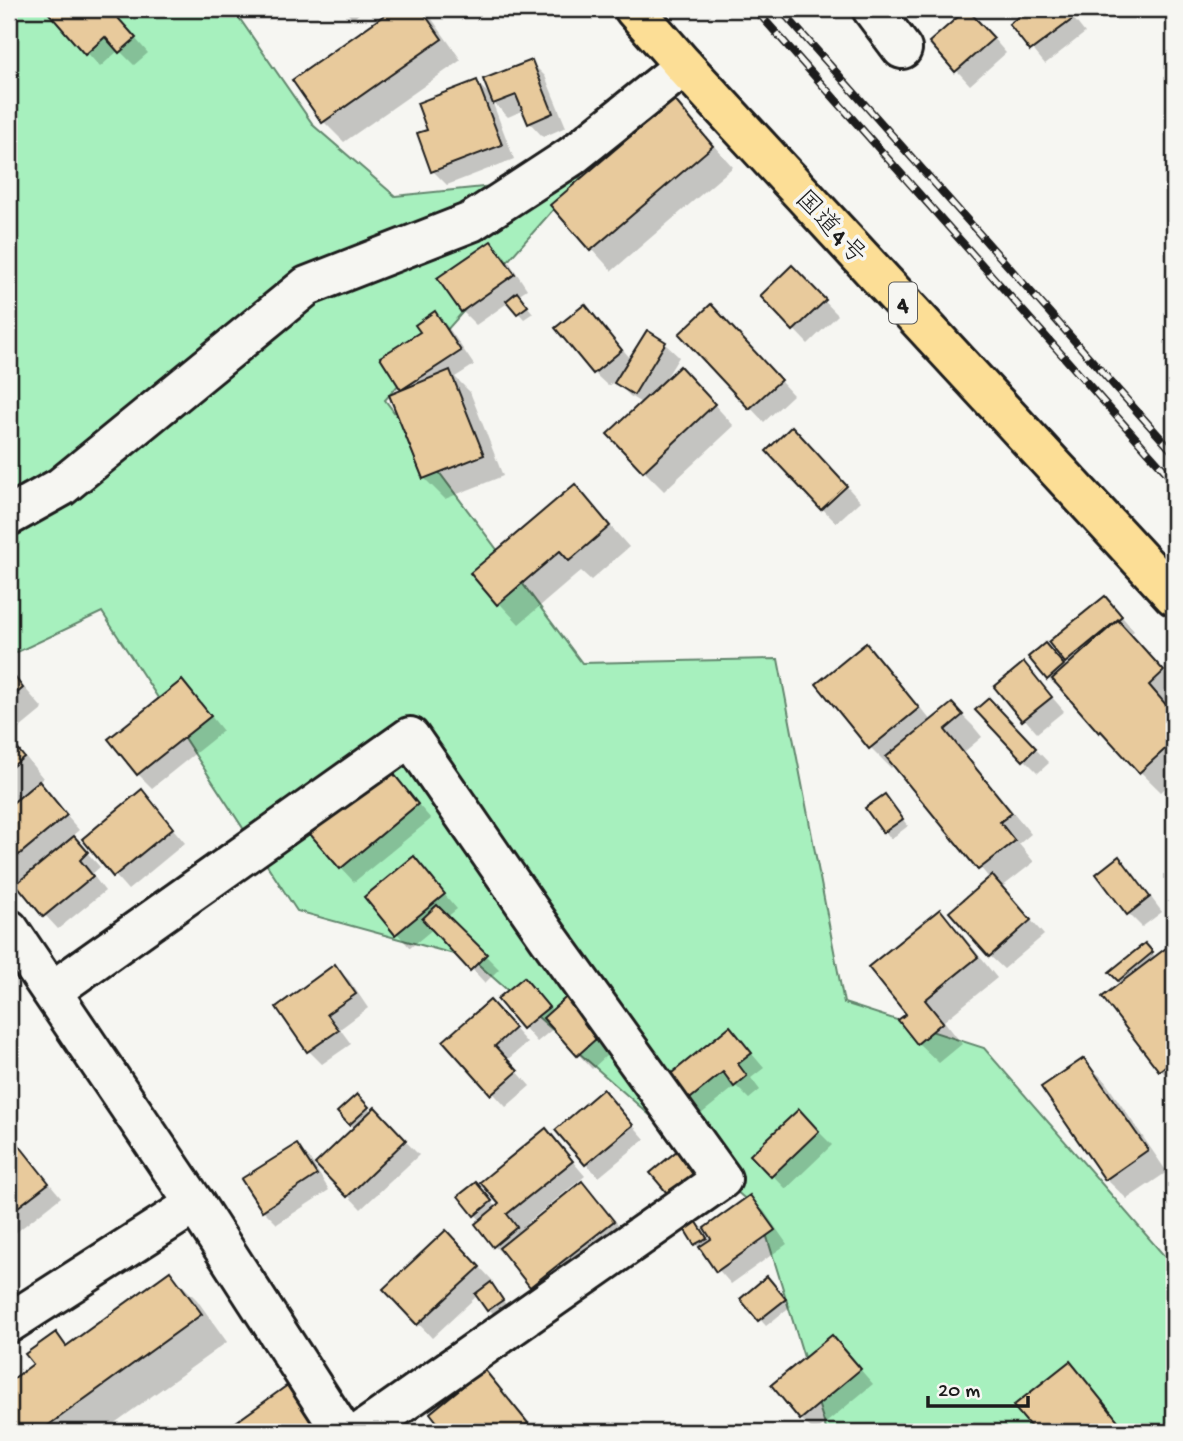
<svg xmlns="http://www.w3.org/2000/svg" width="1183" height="1441" font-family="'Gochi Hand','Klee One',sans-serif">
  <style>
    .green { fill: #a7f0be; stroke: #62866d; stroke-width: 2 }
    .shadow { fill: #0003 }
    .building { fill: #e8ca9c; stroke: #1c1c1c; stroke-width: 2 }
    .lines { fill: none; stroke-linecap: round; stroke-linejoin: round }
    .minor-casing { stroke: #1c1c1c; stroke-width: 44 }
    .highway-casing { stroke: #1c1c1c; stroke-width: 44 }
    .minor { stroke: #f6f6f2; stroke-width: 38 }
    .highway { stroke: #fcde96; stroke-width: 38 }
    .rail-casing { stroke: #1c1c1c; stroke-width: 8 }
    .rail { stroke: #f6f6f2; stroke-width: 5; stroke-dasharray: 16; stroke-linecap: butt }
    .labels { text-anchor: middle; stroke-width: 7; stroke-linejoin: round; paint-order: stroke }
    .shield { fill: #f6f6f2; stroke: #5d5d5c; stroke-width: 2 }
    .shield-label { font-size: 24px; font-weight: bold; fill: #1c1c1c }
    .street-label { font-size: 26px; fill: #1c1c1c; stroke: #f6f6f2 }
  </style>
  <rect width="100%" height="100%" fill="#f6f6f2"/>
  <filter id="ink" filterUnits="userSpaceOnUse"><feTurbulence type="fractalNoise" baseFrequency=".0143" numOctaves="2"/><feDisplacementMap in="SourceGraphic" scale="14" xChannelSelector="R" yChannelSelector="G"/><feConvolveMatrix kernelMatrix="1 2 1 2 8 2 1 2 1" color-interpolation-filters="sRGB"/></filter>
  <g filter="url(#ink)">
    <!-- green -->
    <path class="green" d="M9,9H233L314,126L395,196L582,177L385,400L582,663L778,659L844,1003L984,1048L1174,1267V1432H827L759,1211L472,959L297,911L102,612L9,656Z"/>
    <!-- shadow -->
    <g class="shadow">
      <path d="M48,9H110L148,53L134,65L119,50L100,67Z"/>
      <path d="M343,9H364L353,19Z"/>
      <path d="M396,9H422L432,19L461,60L344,142L323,121L295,80Z"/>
      <path d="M1031,9H1066L1085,33L1045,64L1012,24Z"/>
      <path d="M981,24L1006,53L970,85L931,42Z"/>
      <path d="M531,62L545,76L566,127L543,137L530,123L524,110L508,117L492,101L514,159L447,185L433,171L476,82L492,97Z"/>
      <path d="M674,102L733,167L612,271L553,206Z"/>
      <path d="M491,243L505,256L527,289L518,295L533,313L524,319L509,302L476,325L462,311L439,278Z"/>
      <path d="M792,268L838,315L808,344L762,296Z"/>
      <path d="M585,306L631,359L647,332L665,344L679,357L663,383L700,389L734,426L664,491L644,471L643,404L630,396L615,381L608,386L594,373Z"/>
      <path d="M435,313L448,327L474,365L455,377L470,392L503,476L445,499L424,478L403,390L382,358L422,332Z"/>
      <path d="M724,320L793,395L764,422L681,334Z"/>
      <path d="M806,442L860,501L836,523L768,451Z"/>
      <path d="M575,486L629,547L591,580L581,571L519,624L472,574Z"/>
      <path d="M1118,612L1134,631L1130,634L1174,683V701L1168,706L1174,713V780L1161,792L1100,732L1057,683L1055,685L1048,678L1052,651L1066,669L1070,665L1051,643Z"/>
      <path d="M866,645L886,666L932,722L952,705L973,726L982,737L964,752L1031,834L1019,844L1034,862L1002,887L1044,935L1004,969L990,956V879L895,764L891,768L870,747Z"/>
      <path d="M1024,665L1064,711L1037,733L997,687Z"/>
      <path d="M9,670L43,709L9,737L43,778L38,783L79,830L72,836L100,867L92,874L105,891L58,929L9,876Z"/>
      <path d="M195,696L223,731L152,788L138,774Z"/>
      <path d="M1002,714L1049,763L1038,773L1024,759Z"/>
      <path d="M389,771L431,819L354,882L341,868Z"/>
      <path d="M142,792L185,843L128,890L84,840Z"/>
      <path d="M885,796L908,826L891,839L868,809Z"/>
      <path d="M414,859L457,909L447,917L499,969L485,983L434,928L410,948L366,897Z"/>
      <path d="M1119,859L1132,872L1162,912L1142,927L1129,914Z"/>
      <path d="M940,912L960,932L997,978L944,1021L962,1044L939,1063L918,1043L909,1014Z"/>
      <path d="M1174,944V1083L1161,1070L1123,984L1112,972L1151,951L1156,958Z"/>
      <path d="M335,967L349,980L368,1008L340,1029L351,1044L322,1064L309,1051Z"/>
      <path d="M524,979L553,1011L619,1044L592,1069L554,1028L537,1042L500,999Z"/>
      <path d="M503,1016L527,1043L507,1060L530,1086L506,1107L446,1041Z"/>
      <path d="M730,1028L764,1068L751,1078L760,1090L749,1099L736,1086L701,1114L688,1100Z"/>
      <path d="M1083,1060L1104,1080L1167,1172L1127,1199L1106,1179Z"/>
      <path d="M603,1091L645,1139L599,1177L586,1164Z"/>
      <path d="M357,1096L372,1112L375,1110L419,1155L361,1209L318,1164L355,1129L340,1112Z"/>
      <path d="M799,1112L832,1145L786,1189L753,1155Z"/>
      <path d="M546,1130L585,1176L527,1223L529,1226L582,1184L602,1204L633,1243L552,1307L532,1286L509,1258L508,1259L494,1246L481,1221L475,1214L483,1190L497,1208Z"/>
      <path d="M296,1146L310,1159L329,1190L277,1224L263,1210Z"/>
      <path d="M19,1147L61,1197L9,1238V1155Z"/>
      <path d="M750,1198L764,1211L787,1244L731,1284L696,1244L686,1228L695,1221L710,1242Z"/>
      <path d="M460,1246L493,1281L490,1284L508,1307L495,1316L478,1295L432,1338L386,1289Z"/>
      <path d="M170,1273L197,1300L227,1342L102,1432H9V1384L36,1365L56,1335L68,1347Z"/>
      <path d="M774,1285L791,1306L766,1326L742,1299Z"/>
      <path d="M832,1337L873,1384L815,1432L801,1419Z"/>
      <path d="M1070,1363L1084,1377L1128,1432H1037L1016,1406Z"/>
      <path d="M484,1371L498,1385L536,1432H447L432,1414Z"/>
    </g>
    <!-- building -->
    <g class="building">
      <path d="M45,9H110L136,38L119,53L105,37L85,55Z"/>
      <path d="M393,9H421L442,39L322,123L292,80Z"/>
      <path d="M967,9L994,38L955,72L929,42Z"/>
      <path d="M1029,9H1065L1073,19L1030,51L1009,24Z"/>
      <path d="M532,60L553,113L528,124L516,95L493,104L483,79Z"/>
      <path d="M477,80L502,145L431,172L417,133L427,130L417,103Z"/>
      <path d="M674,99L713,146L590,251L550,205Z"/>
      <path d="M491,241L515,274L461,312L437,278Z"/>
      <path d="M792,265L826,300L793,331L760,296Z"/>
      <path d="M517,292L528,306L517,314L506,301Z"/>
      <path d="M585,304L622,350L593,374L555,328Z"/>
      <path d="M711,304L781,380L749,409L679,334Z"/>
      <path d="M435,311L461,351L401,390L380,357L420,332L415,325Z"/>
      <path d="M647,330L666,342L634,395L614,383Z"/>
      <path d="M680,366L715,404L643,472L607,434Z"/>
      <path d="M450,370L484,455L423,479L389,395Z"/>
      <path d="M792,426L847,486L821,510L766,451Z"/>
      <path d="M575,484L610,526L569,561L560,551L497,605L470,573Z"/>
      <path d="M1105,596L1122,616L1065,663L1048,642Z"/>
      <path d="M1118,620L1164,671L1149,685L1174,714V741L1139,773L1101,731L1099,733L1052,679Z"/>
      <path d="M866,643L919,708L869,749L816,684Z"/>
      <path d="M1045,643L1064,665L1047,680L1028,657Z"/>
      <path d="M1024,662L1052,697L1022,721L994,687Z"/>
      <path d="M9,669L23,688L9,700Z"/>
      <path d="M182,680L211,716L137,775L108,739Z"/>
      <path d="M989,698L1036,748L1023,761L975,710Z"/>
      <path d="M952,703L963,715L945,730L1012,813L1000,822L1015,841L978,870L886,757Z"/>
      <path d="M9,738L24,757L9,769Z"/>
      <path d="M389,768L418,804L340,869L310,834Z"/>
      <path d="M39,781L67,815L9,863V806Z"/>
      <path d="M142,789L173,828L113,877L82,839Z"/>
      <path d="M885,794L903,819L883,833L865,808Z"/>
      <path d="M74,836L88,852L80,860L93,876L43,917L16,884Z"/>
      <path d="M414,856L445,894L395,935L364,897Z"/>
      <path d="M1119,856L1150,897L1127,915L1096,874Z"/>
      <path d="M992,875L1031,920L989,957L949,912Z"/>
      <path d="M437,905L487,954L470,971L422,919Z"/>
      <path d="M940,909L978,957L925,1000L943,1022L917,1044L898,1020L906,1014L868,967Z"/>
      <path d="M1174,942V1059L1159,1071L1102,997Z"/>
      <path d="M1145,943L1153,952L1118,981L1109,972Z"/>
      <path d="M335,964L356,994L327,1014L339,1030L307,1052L276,1007Z"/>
      <path d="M524,977L549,1007L522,1029L497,999Z"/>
      <path d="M572,992L607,1029L577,1056L543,1018Z"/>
      <path d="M490,1000L515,1028L495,1046L518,1071L491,1095L443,1041Z"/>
      <path d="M730,1026L752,1053L738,1064L747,1076L734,1087L723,1072L686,1102L667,1077Z"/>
      <path d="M1084,1058L1148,1150L1105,1180L1041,1087Z"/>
      <path d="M603,1089L633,1125L585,1165L555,1130Z"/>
      <path d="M357,1094L369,1107L349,1125L337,1112Z"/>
      <path d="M375,1107L406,1140L347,1197L315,1164Z"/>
      <path d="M799,1109L819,1131L771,1177L750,1155Z"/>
      <path d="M546,1128L573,1161L507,1214L517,1227L493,1247L475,1224L499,1204L480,1182Z"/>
      <path d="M297,1144L317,1175L262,1211L241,1179Z"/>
      <path d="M19,1145L49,1183L9,1214V1153Z"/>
      <path d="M678,1150L700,1177L672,1199L650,1173Z"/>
      <path d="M582,1181L614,1221L530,1287L499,1248Z"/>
      <path d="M476,1182L492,1201L474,1216L458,1196Z"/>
      <path d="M750,1195L775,1230L716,1272L699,1247L711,1239L704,1228Z"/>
      <path d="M695,1219L707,1238L694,1245L683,1227Z"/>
      <path d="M446,1230L480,1267L417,1325L383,1289Z"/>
      <path d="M170,1271L202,1314L39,1432H9V1382L33,1364L25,1354L56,1332L66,1346Z"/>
      <path d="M767,1276L786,1299L758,1321L740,1299Z"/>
      <path d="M491,1282L503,1300L487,1311L475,1294Z"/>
      <path d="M832,1335L861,1369L800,1420L771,1385Z"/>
      <path d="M1070,1361L1120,1423L1109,1432H1068L1062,1424L1052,1432H1035L1013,1406Z"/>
      <path d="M484,1369L528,1423L518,1432H445L430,1413Z"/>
      <path d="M299,1377L339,1432H222Z"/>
    </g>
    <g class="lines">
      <defs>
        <g id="minor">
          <path d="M872,9L902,49"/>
          <path d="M9,516L61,487L307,286L471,222L572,156L684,66"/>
          <path d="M9,929L195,1204L342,1432"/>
          <path d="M52,991L410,737L548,937L722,1179L361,1432"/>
          <path d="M9,1323L195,1204"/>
        </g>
        <path id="highway" d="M634,9L684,66L1174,596"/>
      </defs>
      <!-- minor casing -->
      <use href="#minor" class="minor-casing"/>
      <!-- highway casing -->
      <use href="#highway" class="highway-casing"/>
      <!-- minor -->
      <use href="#minor" class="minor"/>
      <!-- highway -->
      <use href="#highway" class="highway"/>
      <defs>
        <g id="rail">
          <path d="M755,9L1174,481"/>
          <path d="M780,9L1174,453"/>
        </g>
      </defs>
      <!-- rail casing -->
      <use href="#rail" class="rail-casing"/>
      <!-- rail -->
      <use href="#rail" class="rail"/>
    </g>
  </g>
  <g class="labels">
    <!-- shield labels -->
    <rect class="shield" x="889" y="282.5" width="28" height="41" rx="5"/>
    <g class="shield-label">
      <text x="903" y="311">4</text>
    </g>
    <!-- street labels -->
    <g class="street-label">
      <text transform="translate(832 226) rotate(47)" y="9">国道4号</text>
    </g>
  </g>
  <!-- margin -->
  <rect width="1183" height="1441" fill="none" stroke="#f6f6f2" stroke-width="35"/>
  <rect x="18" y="18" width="1148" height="1406" fill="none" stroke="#1c1c1c" stroke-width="2.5" filter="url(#ink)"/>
  <!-- scale -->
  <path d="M928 1396v10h100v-10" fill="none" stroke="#1c1c1c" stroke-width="3.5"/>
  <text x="938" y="1396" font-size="21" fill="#1c1c1c" stroke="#f6f6f2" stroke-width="5" paint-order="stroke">20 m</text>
</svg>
